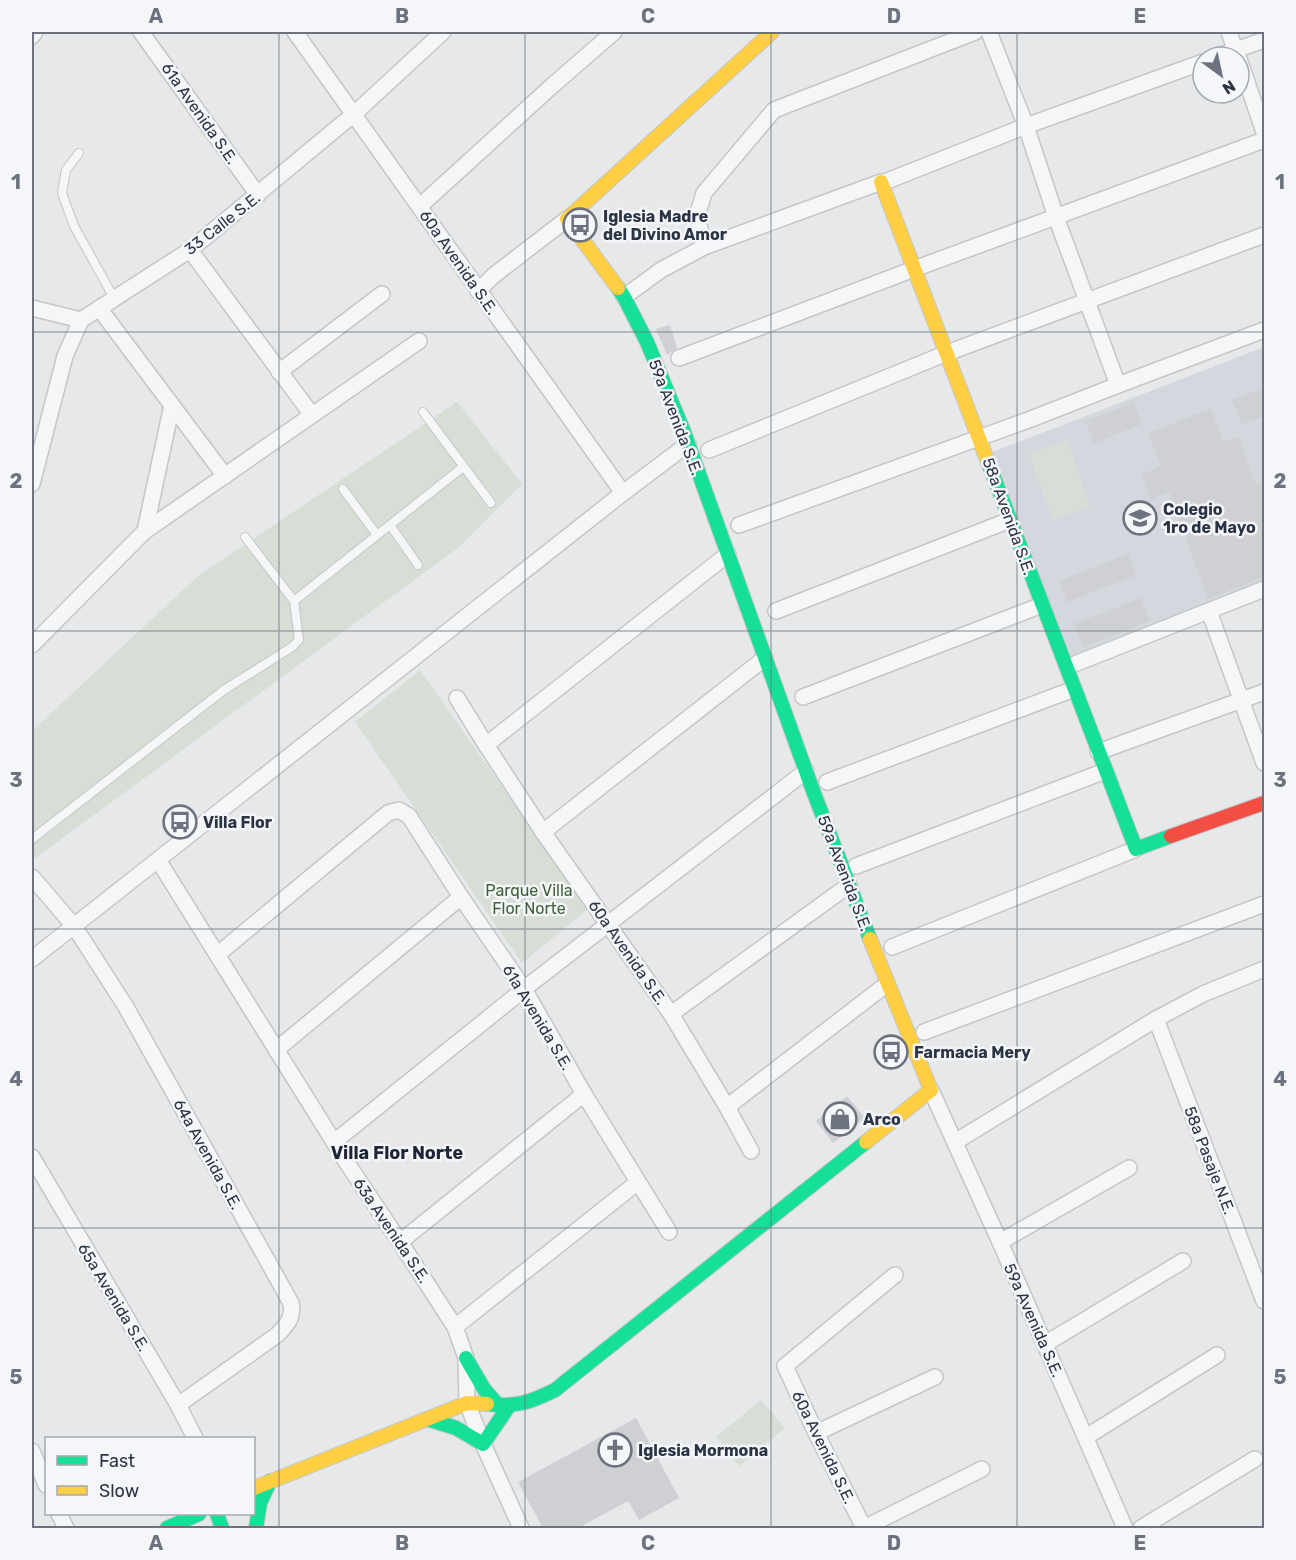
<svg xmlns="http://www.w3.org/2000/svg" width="1296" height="1560" font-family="Rubik,sans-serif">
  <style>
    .built { fill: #d4d7dd }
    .green { fill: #d6ded6 }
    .building { fill: #ced0d3 }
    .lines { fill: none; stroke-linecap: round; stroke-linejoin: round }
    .lane-casing { stroke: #c4c6c8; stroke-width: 10 }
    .street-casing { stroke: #c4c6c8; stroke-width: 18 }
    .fast-casing { stroke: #c4c6c8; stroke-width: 16 }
    .slow-casing { stroke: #c4c6c8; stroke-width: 16 }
    .jam-casing { stroke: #c4c6c8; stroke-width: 16 }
    .lane { stroke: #f5f6f7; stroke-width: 8 }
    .street { stroke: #f5f6f7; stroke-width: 15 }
    .fast { stroke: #16e098; stroke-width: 14 }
    .slow { stroke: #ffcf43; stroke-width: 14 }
    .jam { stroke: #f24e42; stroke-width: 14 }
    .grid { fill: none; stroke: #6c737f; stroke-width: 1.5; stroke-opacity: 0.55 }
    .labels { text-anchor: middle; stroke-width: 5; stroke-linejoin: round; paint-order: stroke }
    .street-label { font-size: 16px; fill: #2b3445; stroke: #f4f6f9 }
    .poi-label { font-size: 16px; font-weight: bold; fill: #2b3445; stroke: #f4f6f9; text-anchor: start }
    .park-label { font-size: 16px; fill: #3f6138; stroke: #f4f6f9 }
    .neighbourhood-label { font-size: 18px; font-weight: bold; fill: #1d2536; stroke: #f4f6f9 }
    .neatline { fill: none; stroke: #6c737f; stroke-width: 2 }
    .grid-label { font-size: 20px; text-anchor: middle; font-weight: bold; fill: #6c737f }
  </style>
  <rect width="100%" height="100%" fill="#e6e8ea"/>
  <!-- built -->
  <path class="built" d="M1264,347V583L1072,658L990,453Z"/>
  <!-- green -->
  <g class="green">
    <path d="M457,402L522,484L459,547L34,859L32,856V731L198,576Z"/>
    <path d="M1067,440L1090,507L1052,520L1029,454Z"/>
    <path d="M420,670L588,909L522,963L355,722Z"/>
    <path d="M761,1400L785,1428L739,1466L716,1437Z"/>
  </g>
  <!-- building -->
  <g class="building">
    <path d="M670,325L677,348L667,355L656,329Z"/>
    <path d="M1264,388V416L1242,424L1232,400Z"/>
    <path d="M1133,403L1142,424L1094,443L1086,421Z"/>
    <path d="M1211,409L1224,442L1239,436L1255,483L1264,479V577L1208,599L1169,492L1151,499L1142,474L1161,466L1148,433Z"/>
    <path d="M1128,554L1136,575L1067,602L1059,581Z"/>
    <path d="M1141,598L1150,621L1083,647L1074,624Z"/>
    <path d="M847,1096L865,1118L833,1143L816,1121Z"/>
    <path d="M636,1418L679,1498L639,1520L628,1501L578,1528H543L518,1482Z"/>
  </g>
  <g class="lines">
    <defs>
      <g id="lane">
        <path d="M79,153L66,170L62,193L74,226L114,298"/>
        <path d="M423,412L491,503"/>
        <path d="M343,489L377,535"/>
        <path d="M390,525L418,565"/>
        <path d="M294,601L463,467"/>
        <path d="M32,839L224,690L292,647L299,640L294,601L245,537"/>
      </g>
      <g id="street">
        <path d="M141,32L258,195"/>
        <path d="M295,32L623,493"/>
        <path d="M989,32L1026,126L1056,217L1118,385"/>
        <path d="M1229,32L1238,57"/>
        <path d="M32,36L35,32"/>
        <path d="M1216,57L1264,40"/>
        <path d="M1239,59L1264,132"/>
        <path d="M420,206L553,85L614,32"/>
        <path d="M704,247L697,216L704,193L774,110L975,32"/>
        <path d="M190,250L312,415"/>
        <path d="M478,291L493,276L567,219"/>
        <path d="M624,297L661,270L704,247L881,182L882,183L1026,126L1203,62"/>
        <path d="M32,308L81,320"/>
        <path d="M99,308L225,476"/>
        <path d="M81,320L190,250L354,114L443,32"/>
        <path d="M679,358L914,269L1264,140"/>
        <path d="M279,372L382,294"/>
        <path d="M709,450L947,353L1264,235"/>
        <path d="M32,484L65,356L81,320"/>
        <path d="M739,525L1031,419L1118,385L1264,330"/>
        <path d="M145,531L172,405"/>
        <path d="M776,611L1010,520"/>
        <path d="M1209,611L1264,763"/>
        <path d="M32,645L145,531L419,341"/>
        <path d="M1077,663L1264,589"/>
        <path d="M803,697L1042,605"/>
        <path d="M457,698L486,745L543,832L671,1014L727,1107L751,1151"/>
        <path d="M486,745L728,554"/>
        <path d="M1098,752L1264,692"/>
        <path d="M827,782L1074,689"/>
        <path d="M543,832L765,658"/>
        <path d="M158,860L347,1163L400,1242L455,1327L466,1358L467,1403L483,1444L521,1528"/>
        <path d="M856,866L1105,771"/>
        <path d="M32,877L74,926L126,1007L291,1303C294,1317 287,1325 277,1335L178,1405"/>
        <path d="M892,947L1136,849"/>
        <path d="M217,955L388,813L399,810L409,816L461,897L524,989L584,1094L669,1232"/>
        <path d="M32,959L623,493L688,444"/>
        <path d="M671,1014L849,885"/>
        <path d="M1156,1019L1264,1301"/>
        <path d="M924,1032L1264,904"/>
        <path d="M276,1050L461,897"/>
        <path d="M931,1090L1000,1242L1125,1528"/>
        <path d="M727,1107L887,984"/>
        <path d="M334,1142L533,982L806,771"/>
        <path d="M955,1142L1156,1019L1203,994L1264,969"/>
        <path d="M32,1157L178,1405L195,1438"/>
        <path d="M400,1242L584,1094"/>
        <path d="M1000,1242L1129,1168"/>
        <path d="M455,1327L638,1182"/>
        <path d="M1045,1344L1183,1261"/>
        <path d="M816,1433L935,1377"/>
        <path d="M1086,1437L1217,1355"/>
        <path d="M32,1451L46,1485"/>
        <path d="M59,1514L66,1528"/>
        <path d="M864,1528L816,1433L785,1366L895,1275"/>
        <path d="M864,1528L982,1469"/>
        <path d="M1141,1528L1255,1459"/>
      </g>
      <g id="fast">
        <path d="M618,288L624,297L647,342L684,432L812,788L870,939"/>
        <path d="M988,462L1136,849L1171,836"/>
        <path d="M466,1358L484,1389L499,1406"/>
        <path d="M487,1404C516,1407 529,1403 555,1390L866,1142"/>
        <path d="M427,1419L456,1428L483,1444L509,1406"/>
        <path d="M217,1514L222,1528"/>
        <path d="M167,1528L199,1514"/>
        <path d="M256,1528L260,1503L270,1481"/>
      </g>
      <g id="slow">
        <path d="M881,182L988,462"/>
        <path d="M618,288L567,219L772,32"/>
        <path d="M866,1142L931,1090L870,939"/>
        <path d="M254,1488L467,1403L487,1404"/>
      </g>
      <path id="jam" d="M1171,836L1264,803"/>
    </defs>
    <!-- lane casing -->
    <use href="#lane" class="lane-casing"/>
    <!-- street casing -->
    <use href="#street" class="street-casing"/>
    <!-- fast casing -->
    <use href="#fast" class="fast-casing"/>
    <!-- slow casing -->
    <use href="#slow" class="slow-casing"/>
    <!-- jam casing -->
    <use href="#jam" class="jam-casing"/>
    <!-- lane -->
    <use href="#lane" class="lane"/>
    <!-- street -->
    <use href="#street" class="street"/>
    <!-- fast -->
    <use href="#fast" class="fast"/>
    <!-- slow -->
    <use href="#slow" class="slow"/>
    <!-- jam -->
    <use href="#jam" class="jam"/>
  </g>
  <!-- grid -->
  <path class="grid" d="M279,32V1528M525,32V1528M771,32V1528M1017,32V1528M32,332H1264M32,631H1264M32,929H1264M32,1228H1264"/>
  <!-- icons -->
  <defs>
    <symbol id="bus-ring" viewBox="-11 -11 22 22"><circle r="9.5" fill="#f4f6f9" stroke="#6c737f" stroke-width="1.5"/><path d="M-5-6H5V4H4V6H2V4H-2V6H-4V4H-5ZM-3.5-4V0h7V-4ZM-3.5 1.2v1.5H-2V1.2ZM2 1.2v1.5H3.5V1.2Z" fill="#6c737f"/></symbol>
    <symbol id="school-ring" viewBox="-11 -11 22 22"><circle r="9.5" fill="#f4f6f9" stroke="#6c737f" stroke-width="1.5"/><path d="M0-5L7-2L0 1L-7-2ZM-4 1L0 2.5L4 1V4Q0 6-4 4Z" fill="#6c737f"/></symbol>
    <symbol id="shop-ring" viewBox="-11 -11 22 22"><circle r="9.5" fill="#f4f6f9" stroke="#6c737f" stroke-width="1.5"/><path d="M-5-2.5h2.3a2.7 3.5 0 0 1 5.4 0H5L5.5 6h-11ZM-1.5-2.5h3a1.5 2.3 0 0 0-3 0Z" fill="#6c737f"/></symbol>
    <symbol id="church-ring" viewBox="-11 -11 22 22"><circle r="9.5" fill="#f4f6f9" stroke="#6c737f" stroke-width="1.5"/><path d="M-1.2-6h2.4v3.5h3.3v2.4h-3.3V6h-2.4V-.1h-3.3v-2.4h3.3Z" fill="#6c737f"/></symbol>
  </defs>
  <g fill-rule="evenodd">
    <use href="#bus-ring" x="561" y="206" width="38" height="38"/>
    <use href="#school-ring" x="1121" y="499" width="38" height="38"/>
    <use href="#bus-ring" x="161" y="803" width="38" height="38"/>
    <use href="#bus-ring" x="872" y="1033" width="38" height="38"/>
    <use href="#shop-ring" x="821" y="1100" width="38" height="38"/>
    <use href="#church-ring" x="596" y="1431" width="38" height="38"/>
  </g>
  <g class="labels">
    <!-- street labels -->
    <g class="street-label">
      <text transform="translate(200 113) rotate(55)" y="6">61a Avenida S.E.</text>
      <text transform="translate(222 223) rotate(-38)" y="6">33 Calle S.E.</text>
      <text transform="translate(459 262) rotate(55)" y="6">60a Avenida S.E.</text>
      <text transform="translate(676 417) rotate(69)" y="6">59a Avenida S.E.</text>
      <text transform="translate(1009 516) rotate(70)" y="6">58a Avenida S.E.</text>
      <text transform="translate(845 873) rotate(69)" y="6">59a Avenida S.E.</text>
      <text transform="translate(628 952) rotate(55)" y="6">60a Avenida S.E.</text>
      <text transform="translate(538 1017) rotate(59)" y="6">61a Avenida S.E.</text>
      <text transform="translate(208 1154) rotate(61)" y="6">64a Avenida S.E.</text>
      <text transform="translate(1210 1160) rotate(69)" y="6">58a Pasaje N.E.</text>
      <text transform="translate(392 1230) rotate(56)" y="6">63a Avenida S.E.</text>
      <text transform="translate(114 1297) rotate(59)" y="6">65a Avenida S.E.</text>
      <text transform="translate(1034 1320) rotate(66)" y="6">59a Avenida S.E.</text>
      <text transform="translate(824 1447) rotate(64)" y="6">60a Avenida S.E.</text>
    </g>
    <!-- poi labels -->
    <g class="poi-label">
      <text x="603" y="222">Iglesia Madre<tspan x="603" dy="18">del Divino Amor</tspan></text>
      <text x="1163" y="515">Colegio<tspan x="1163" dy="18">1ro de Mayo</tspan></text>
      <text x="203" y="828">Villa Flor</text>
      <text x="914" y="1058">Farmacia Mery</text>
      <text x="863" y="1125">Arco</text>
      <text x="638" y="1456">Iglesia Mormona</text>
    </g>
    <!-- park labels -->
    <g class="park-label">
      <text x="529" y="896">Parque Villa<tspan x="529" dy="18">Flor Norte</tspan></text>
    </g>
    <!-- neighbourhood labels -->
    <g class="neighbourhood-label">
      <text x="397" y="1159">Villa Flor Norte</text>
    </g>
  </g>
  <!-- border -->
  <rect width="1296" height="1560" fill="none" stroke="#f4f6f9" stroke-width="66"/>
  <!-- legend -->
  <rect x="45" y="1437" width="210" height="78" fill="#f4f6f9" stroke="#a4a8b1" stroke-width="1.5"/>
  <rect x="57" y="1456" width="30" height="9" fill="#16e098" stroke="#a4a8b1" stroke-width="1.5"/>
  <text x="99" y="1467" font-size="18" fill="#2b3445">Fast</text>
  <rect x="57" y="1486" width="30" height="9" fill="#ffcf43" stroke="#a4a8b1" stroke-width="1.5"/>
  <text x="99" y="1497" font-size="18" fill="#2b3445">Slow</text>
  <!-- north arrow -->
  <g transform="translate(1221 75) rotate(147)"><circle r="28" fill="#f4f6f9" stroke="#a4a8b1" stroke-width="1.5"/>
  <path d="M0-4.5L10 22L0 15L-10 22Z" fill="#6c737f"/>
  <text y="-9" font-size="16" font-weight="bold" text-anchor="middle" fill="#2b3445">N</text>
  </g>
  <rect x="33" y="33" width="1230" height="1494" class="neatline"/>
  <g class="grid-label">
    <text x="156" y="23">A</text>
    <text x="402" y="23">B</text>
    <text x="648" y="23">C</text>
    <text x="894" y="23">D</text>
    <text x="1140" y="23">E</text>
    <text x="16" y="189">1</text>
    <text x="1280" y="189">1</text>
    <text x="16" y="488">2</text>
    <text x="1280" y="488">2</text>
    <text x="16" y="787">3</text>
    <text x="1280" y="787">3</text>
    <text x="16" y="1086">4</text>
    <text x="1280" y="1086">4</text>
    <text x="16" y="1384">5</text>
    <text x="1280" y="1384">5</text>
    <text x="156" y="1550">A</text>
    <text x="402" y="1550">B</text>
    <text x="648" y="1550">C</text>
    <text x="894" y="1550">D</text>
    <text x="1140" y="1550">E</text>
  </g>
</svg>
